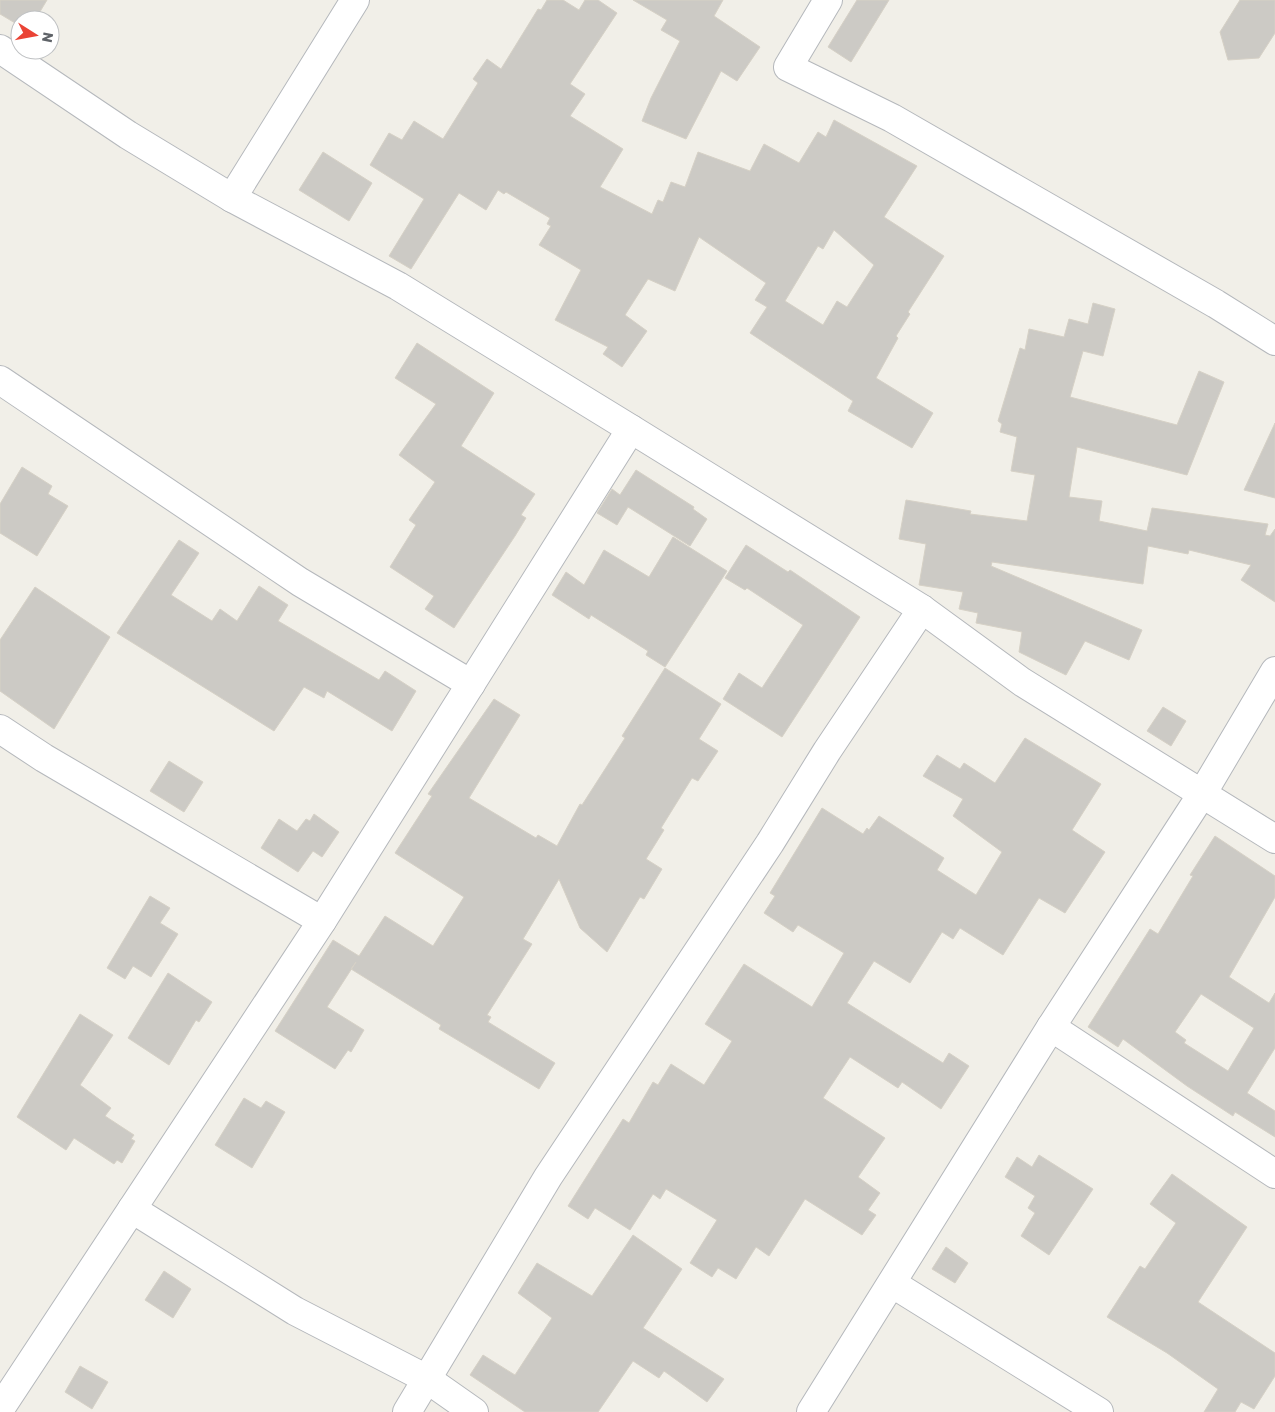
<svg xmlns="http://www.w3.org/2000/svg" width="1275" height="1412" font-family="Rubik,sans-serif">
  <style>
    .building { fill: #cccac5; stroke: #d6d1c6; fill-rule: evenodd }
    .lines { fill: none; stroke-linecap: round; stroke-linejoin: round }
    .minor-casing { stroke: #b5b8bc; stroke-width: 30 }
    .minor { stroke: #fff; stroke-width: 28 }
  </style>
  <rect width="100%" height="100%" fill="#f1efe8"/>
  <!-- building -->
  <g class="building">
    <path d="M0,0H47L35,20H20V26L0,14Z"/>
    <path d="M547,0H563L579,10L585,0H598L617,13L570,84L585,94L570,116L623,149L600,187L652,214L658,200L663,202L671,182L685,187L698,152L750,171L764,144L799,163L818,132L826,137L834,120L917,166L884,217L944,256L908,312L910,314L896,336L898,338L876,378L933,413L912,448L848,411L853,401L750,333L767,307L755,300L766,283L699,237L675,291L648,279L625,315L647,331L622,367L603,354L608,347L555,320L581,270L539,245L551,226L547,224L550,218L506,192L504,194L498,190L486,210L459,193L411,269L389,256L424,199L370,165L389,133L402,140L414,121L443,139L478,83L473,79L487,59L501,69L538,9L541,10ZM834,230L874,265L847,307L837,301L823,325L785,301L818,246L823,249Z"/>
    <path d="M633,0H723L714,16L760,47L737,81L721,71L686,139L642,121L651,98L680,41L661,30L667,20Z"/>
    <path d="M857,0H889L851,62L828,47Z"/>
    <path d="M1240,0H1275V33L1259,58L1228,60L1220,32Z"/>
    <path d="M323,152L372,183L349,221L299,190Z"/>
    <path d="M1093,303L1115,309L1103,356L1083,351L1070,397L1177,425L1199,371L1224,382L1187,475L1077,447L1069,497L1102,501L1099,521L1147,531L1152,508L1268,524L1265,535L1270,536L1275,529V602L1241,580L1251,565L1189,550L1188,554L1148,546L1143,584L992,562L991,566L1142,630L1129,660L1085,641L1066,675L1019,652L1022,632L976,623L978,613L959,609L963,592L919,585L926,544L899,539L906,500L971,511L970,514L1027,521L1035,475L1011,471L1017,437L1000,432L1002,424L998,421L1020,348L1025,350L1029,329L1064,337L1069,319L1088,324Z"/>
    <path d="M417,343L494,393L461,446L535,494L521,515L526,518L515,536L454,628L425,609L434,596L390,567L416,525L409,520L435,482L399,455L436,404L395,378Z"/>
    <path d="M1275,423V498L1244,490Z"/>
    <path d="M22,467L52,486L48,494L68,506L37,556L0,533V504Z"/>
    <path d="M636,470L694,507L693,509L707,519L690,546L628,507L617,525L597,513L612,489L620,495Z"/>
    <path d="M673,537L727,571L665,667L646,655L648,651L591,615L589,619L552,595L566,572L584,585L604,550L649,577Z"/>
    <path d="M179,540L199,553L171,595L212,621L220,609L237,621L259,586L288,605L278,621L379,680L385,671L416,691L392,731L327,691L324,698L304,687L274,731L117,633Z"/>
    <path d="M746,545L788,572L790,570L860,617L782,737L723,699L739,673L762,688L803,625L747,588L745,590L725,578Z"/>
    <path d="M35,587L110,637L54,729L0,691V640Z"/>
    <path d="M665,668L721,704L699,739L718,751L698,781L692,778L661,828L664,830L646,859L662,869L644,899L640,897L607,952L580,928L559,879L523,939L532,944L487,1015L491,1017L488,1022L555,1063L539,1089L439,1029L441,1025L351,969L356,962L327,1007L364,1030L351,1052L348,1050L335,1069L275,1031L333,940L359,956L385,916L433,946L464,897L395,853L432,796L428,794L494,699L520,715L469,798L536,838L538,835L557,846L580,804L582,805L625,738L622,736Z"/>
    <path d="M1163,707L1186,721L1171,746L1147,731Z"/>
    <path d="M1025,738L1101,784L1072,830L1105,852L1065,913L1039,898L1003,955L960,928L953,939L942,932L910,983L874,961L847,1003L943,1063L949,1053L969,1066L941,1109L902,1082L898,1088L850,1057L823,1098L885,1138L858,1177L880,1193L868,1210L876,1215L862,1235L805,1199L769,1256L756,1247L736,1279L718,1268L712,1277L690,1263L717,1220L666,1189L660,1199L653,1194L630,1230L595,1208L588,1219L568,1206L623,1119L629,1123L653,1082L658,1085L671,1064L704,1085L732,1041L705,1024L744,964L812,1007L844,953L798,925L793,932L764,913L775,896L770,893L822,808L863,834L867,828L869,830L879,816L944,858L937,870L976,895L1002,852L953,816L963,799L923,776L937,755L960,769L964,763L995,783Z"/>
    <path d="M169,761L203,782L184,812L150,791Z"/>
    <path d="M314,814L339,832L322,857L313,851L298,872L261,848L279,819L297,831L306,819L310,821Z"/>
    <path d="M1215,836L1275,876V897L1229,977L1269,1003L1275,993V1048L1247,1093L1275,1111V1137L1235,1112L1233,1116L1187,1086L1123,1039L1118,1047L1088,1027L1150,929L1158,934L1193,876L1190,875ZM1201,994L1254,1028L1228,1071L1184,1043L1186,1040L1175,1032Z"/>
    <path d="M150,896L170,908L160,923L178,934L151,977L133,966L125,979L107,968Z"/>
    <path d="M168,973L212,1002L199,1022L196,1020L169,1065L128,1038Z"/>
    <path d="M80,1014L113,1035L80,1085L111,1108L105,1116L134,1135L131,1139L135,1141L122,1163L117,1160L114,1164L74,1138L66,1150L17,1117Z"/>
    <path d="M244,1098L261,1108L266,1101L285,1112L252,1168L215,1145Z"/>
    <path d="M1039,1155L1093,1189L1049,1255L1021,1236L1035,1213L1028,1208L1035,1196L1005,1177L1017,1157L1032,1167Z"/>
    <path d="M1172,1174L1247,1227L1198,1302L1275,1353V1376L1254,1409L1241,1402L1235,1412H1204L1218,1389L1167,1353L1107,1317L1140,1266L1145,1269L1176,1223L1150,1204Z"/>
    <path d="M633,1235L682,1269L643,1328L724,1379L707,1402L664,1371L659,1378L633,1361L598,1412H525L470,1375L483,1355L515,1375L552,1318L518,1293L537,1263L592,1296Z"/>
    <path d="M946,1247L968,1263L955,1283L932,1269Z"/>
    <path d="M164,1271L191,1289L173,1318L145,1300Z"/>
    <path d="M80,1366L108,1382L92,1409L65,1392Z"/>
  </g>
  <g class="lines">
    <defs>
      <g id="minor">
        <path d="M828,0L788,67L892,118L1216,304L1275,341"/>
        <path d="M0,49L128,135L232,198L398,286L631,429L922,609L1022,682L1275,839"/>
        <path d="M232,198L355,0"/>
        <path d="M0,380L300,582L471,684"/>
        <path d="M0,729L44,758L322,921"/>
        <path d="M1051,1027L1275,1174"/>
        <path d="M132,1209L295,1311L427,1379L474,1412"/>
        <path d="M893,1284L1099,1412"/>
        <path d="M0,1409L322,921L631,429"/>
        <path d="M407,1412L548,1177L770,843L827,751L922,609"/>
        <path d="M811,1412L1051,1027L1202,794L1275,671"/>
      </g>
    </defs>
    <!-- minor casing -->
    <use href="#minor" class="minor-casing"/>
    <!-- minor -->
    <use href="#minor" class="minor"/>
  </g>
  <!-- north arrow -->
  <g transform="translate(35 35) rotate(101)"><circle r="24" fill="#ffffff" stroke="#bfc1c3"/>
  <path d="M0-4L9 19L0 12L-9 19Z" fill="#ea4335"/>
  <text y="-8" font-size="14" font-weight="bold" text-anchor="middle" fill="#5f6368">N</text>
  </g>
</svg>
